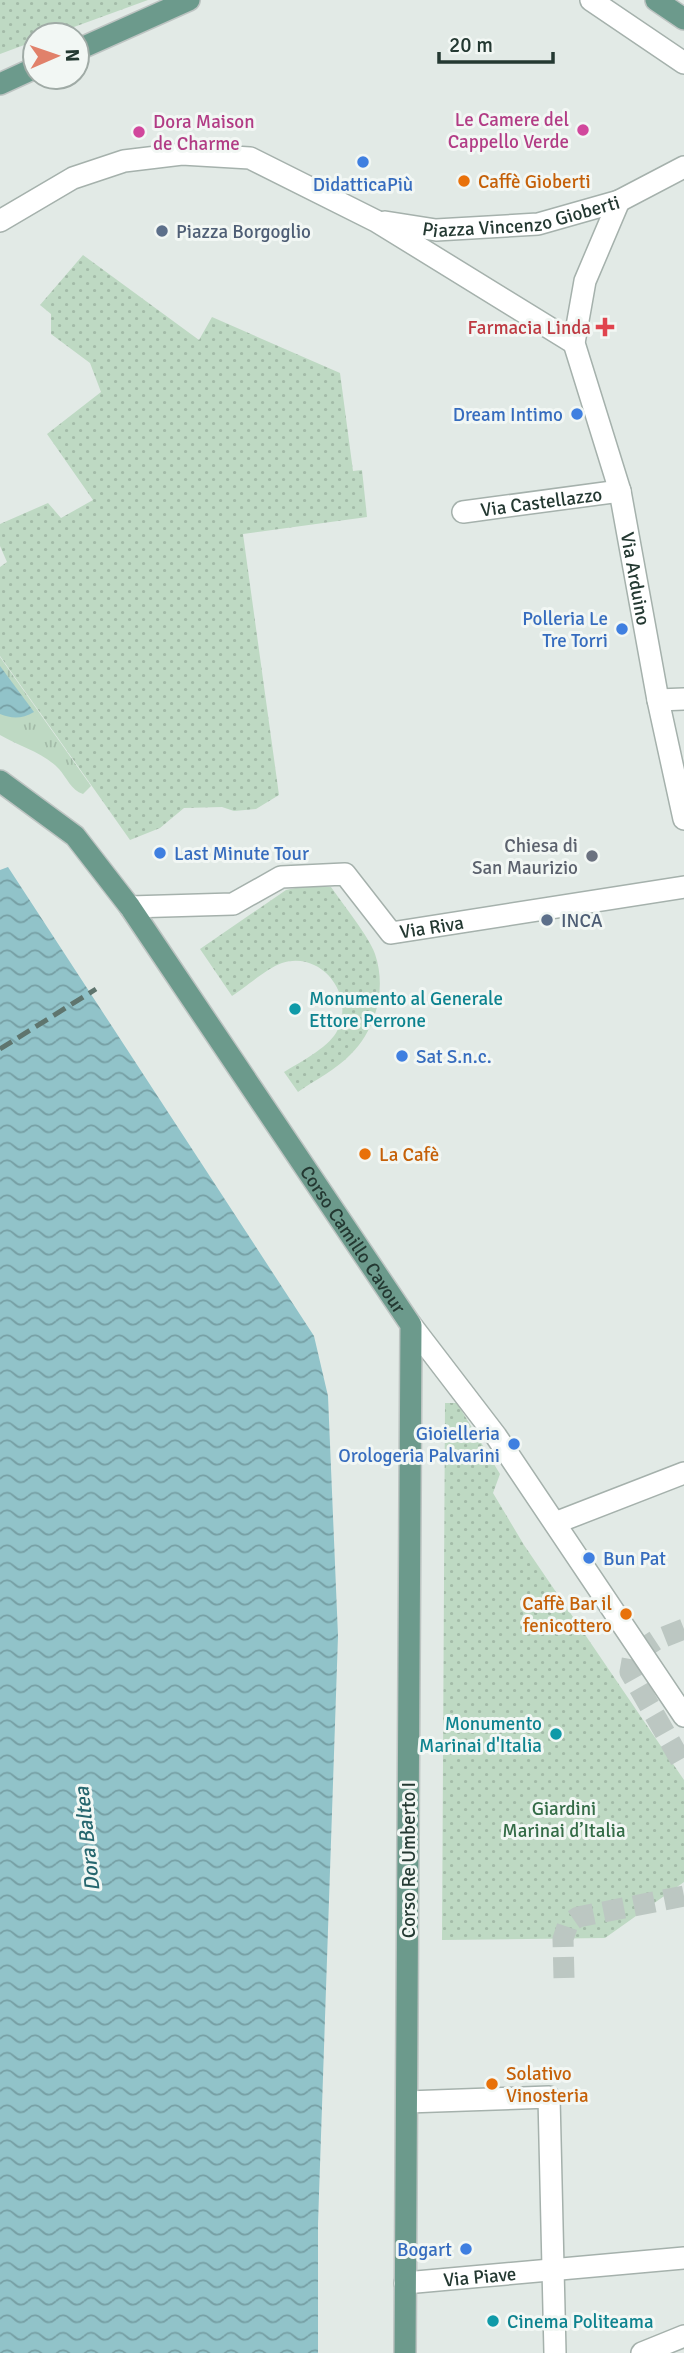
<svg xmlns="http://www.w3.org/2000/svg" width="684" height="2353" font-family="Signika,sans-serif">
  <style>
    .grass { fill: url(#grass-tufts) }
    .park { fill: url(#park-dots) }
    .water { fill: url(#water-waves) }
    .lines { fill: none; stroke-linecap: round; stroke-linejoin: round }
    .minor-tunnel { stroke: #bcc7c2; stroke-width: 21; stroke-dasharray: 21 10; stroke-linecap: butt }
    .minor-casing { stroke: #a5b1ac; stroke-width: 24 }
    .major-casing { stroke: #bdc4c2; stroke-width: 24 }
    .minor { stroke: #fff; stroke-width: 21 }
    .major { stroke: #6c9a8c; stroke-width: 21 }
    .rail { stroke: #5f756e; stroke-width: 5; stroke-dasharray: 14 7; stroke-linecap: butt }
    .hotel-dot { fill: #d1479c; stroke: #f2f7f4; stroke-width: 2.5 }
    .shop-dot { fill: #3f7fe0; stroke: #f2f7f4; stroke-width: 2.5 }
    .food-dot { fill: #e8710a; stroke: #f2f7f4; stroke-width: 2.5 }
    .service-dot { fill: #5c6f8a; stroke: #f2f7f4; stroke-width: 2.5 }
    .health-dot { fill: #e0444e; stroke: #f2f7f4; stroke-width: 2.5 }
    .worship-dot { fill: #6b7280; stroke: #f2f7f4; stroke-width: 2.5 }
    .culture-dot { fill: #0f9aa8; stroke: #f2f7f4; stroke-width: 2.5 }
    .labels { text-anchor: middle; stroke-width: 6; stroke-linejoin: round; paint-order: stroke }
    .hotel-label { font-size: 19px; fill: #b23c85; stroke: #f2f7f4; text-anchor: end }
    .food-label { font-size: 19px; fill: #c56008; stroke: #f2f7f4; text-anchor: start }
    .shop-label { font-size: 19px; fill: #366cbe; stroke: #f2f7f4; text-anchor: end }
    .street-label { font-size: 19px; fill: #243932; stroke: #f2f7f4 }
    .service-label { font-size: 19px; fill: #4e5e75; stroke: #f2f7f4; text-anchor: start }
    .health-label { font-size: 19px; fill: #be3a42; stroke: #f2f7f4; text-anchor: end }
    .worship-label { font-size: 19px; fill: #5b616d; stroke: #f2f7f4; text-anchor: end }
    .culture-label { font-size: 19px; fill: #0d838f; stroke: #f2f7f4; text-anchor: start }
    .park-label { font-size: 19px; fill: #336b46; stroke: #f2f7f4 }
    .water-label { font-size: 21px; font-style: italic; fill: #26666e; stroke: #f2f7f4 }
  </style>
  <defs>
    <pattern id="grass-tufts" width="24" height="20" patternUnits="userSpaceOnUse" patternTransform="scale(1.75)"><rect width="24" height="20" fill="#bed9c3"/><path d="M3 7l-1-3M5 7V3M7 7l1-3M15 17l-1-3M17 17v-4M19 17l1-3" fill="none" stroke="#a3bba8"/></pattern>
    <pattern id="park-dots" width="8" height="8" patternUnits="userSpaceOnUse" patternTransform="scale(1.75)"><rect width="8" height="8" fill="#bed9c3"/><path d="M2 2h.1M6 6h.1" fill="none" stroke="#a3bba8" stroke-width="1.8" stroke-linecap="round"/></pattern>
    <pattern id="water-waves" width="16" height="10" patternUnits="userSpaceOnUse" patternTransform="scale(1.75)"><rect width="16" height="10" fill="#91c3c9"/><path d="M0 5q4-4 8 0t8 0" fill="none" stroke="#769fa4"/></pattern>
  </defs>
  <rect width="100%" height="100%" fill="#e2eae6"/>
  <!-- grass -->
  <path class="grass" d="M0,657L91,786L83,794C71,790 67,778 59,769C44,753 19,746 0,735Z"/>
  <!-- park -->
  <g class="park">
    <path d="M0,0H148L52,35H35V41L0,54Z"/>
    <path d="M83,255L199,340L212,317L340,373L353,471L362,470L367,517L243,534L279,795L256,809L234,811L222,807L184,808L160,828L130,840L0,656V567L7,562L0,546V524L48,503L61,518L93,500L47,434L101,392L90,363L51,334V314L40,305Z"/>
    <path d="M305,886L331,887C342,903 370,938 375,954C387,989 376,1029 351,1054C337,1069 315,1080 298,1092L284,1072C299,1063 327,1048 336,1033C357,998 323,950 282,963C267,968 246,987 232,996L200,949L286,890Z"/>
    <path d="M445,1403H457L500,1474L493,1493L524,1545L684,1780V1882L605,1938L442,1940Z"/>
  </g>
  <!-- water -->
  <g class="water">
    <path d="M0,666L34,712C22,719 12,719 0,714Z"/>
    <path d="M8,867L314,1336L328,1396L338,1636L318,2224V2353H0V870Z"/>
  </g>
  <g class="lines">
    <!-- minor-tunnel -->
    <g class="minor-tunnel">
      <path d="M684,1629L656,1640L633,1655L630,1672L684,1766"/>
      <path d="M564,1978L563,1939L568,1924L578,1917L684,1896"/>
    </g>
    <defs>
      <g id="minor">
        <path d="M591,0L684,63"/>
        <path id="s1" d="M619,201L585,281L574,343L620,491L658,700L684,819"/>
        <path d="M0,221L73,178L124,161L182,154L250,158L376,221L574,343"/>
        <path id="s2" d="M385,222L436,230L538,224L619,201L684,167"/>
        <path id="s3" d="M463,512L620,491"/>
        <path d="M658,700L684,699"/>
        <path id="s4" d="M130,907L233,904L281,877L345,874L391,933L684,887"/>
        <path d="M411,1325L496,1436L684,1716"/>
        <path d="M555,1523L684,1473"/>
        <path d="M407,2102L549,2097L555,2353"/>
        <path id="s5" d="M405,2283L684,2258"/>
        <path d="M642,2353L684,2336"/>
      </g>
      <g id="major">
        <path d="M656,0L684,19"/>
        <path d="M77,50L189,0"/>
        <path d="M0,84L35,68"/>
        <path id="s6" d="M0,781L75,836L130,907L411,1325L405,2353"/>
      </g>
    </defs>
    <!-- minor casing -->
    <use href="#minor" class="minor-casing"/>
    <!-- major casing -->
    <use href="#major" class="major-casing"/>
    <!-- minor -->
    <use href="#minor" class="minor"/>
    <!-- major -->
    <use href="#major" class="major"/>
    <!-- rail -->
    <path class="rail" d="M0,1049L96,989"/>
  </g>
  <!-- markers -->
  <g class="hotel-dot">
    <circle cx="583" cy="130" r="7"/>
    <circle cx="139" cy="132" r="7"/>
  </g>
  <g class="shop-dot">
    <circle cx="363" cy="162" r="7"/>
    <circle cx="577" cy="414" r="7"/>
    <circle cx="622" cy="629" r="7"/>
    <circle cx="160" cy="853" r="7"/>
    <circle cx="402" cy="1056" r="7"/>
    <circle cx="514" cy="1444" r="7"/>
    <circle cx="589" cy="1558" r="7"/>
    <circle cx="466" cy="2249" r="7"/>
  </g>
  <g class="food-dot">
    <circle cx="464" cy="181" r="7"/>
    <circle cx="365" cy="1154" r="7"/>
    <circle cx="626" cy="1614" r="7"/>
    <circle cx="492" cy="2084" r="7"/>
  </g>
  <g class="service-dot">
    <circle cx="162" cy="231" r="7"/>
    <circle cx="547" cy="920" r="7"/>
  </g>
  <path class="health-dot" d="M601.5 316.5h7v7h7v7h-7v7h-7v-7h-7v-7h7z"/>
  <circle class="worship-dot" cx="592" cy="856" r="7"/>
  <g class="culture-dot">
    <circle cx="295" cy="1009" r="7"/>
    <circle cx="556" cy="1734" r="7"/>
    <circle cx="493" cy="2321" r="7"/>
  </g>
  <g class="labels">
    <!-- hotel labels -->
    <g class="hotel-label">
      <text x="569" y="126">Le Camere del<tspan x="569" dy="22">Cappello Verde</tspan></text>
      <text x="153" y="128" text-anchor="start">Dora Maison<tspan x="153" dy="22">de Charme</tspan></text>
    </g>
    <!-- food labels -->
    <g class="food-label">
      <text x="478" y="188">Caffè Gioberti</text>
      <text x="379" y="1161">La Cafè</text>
      <text x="612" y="1610" text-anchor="end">Caffè Bar il<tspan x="612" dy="22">fenicottero</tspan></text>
      <text x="506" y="2080">Solativo<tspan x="506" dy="22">Vinosteria</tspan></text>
    </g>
    <!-- shop labels -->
    <g class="shop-label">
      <text x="363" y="191" text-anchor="middle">DidatticaPiù</text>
      <text x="563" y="421">Dream Intimo</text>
      <text x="608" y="625">Polleria Le<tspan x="608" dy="22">Tre Torri</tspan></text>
      <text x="174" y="860" text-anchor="start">Last Minute Tour</text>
      <text x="416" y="1063" text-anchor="start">Sat S.n.c.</text>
      <text x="500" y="1440">Gioielleria<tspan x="500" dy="22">Orologeria Palvarini</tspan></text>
      <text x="603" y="1565" text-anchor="start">Bun Pat</text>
      <text x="452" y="2256">Bogart</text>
    </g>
    <!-- street labels -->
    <g class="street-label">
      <text dy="7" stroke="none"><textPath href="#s2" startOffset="138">Piazza Vincenzo Gioberti</textPath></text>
      <text dy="7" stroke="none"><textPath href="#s3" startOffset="79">Via Castellazzo</textPath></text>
      <text dy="7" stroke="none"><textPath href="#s1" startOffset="394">Via Arduino</textPath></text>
      <text dy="7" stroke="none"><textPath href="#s4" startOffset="338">Via Riva</textPath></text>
      <text dy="7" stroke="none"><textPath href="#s6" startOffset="583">Corso Camillo Cavour</textPath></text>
      <text transform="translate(408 1860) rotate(-90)" y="7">Corso Re Umberto I</text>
      <text dy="7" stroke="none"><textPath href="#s5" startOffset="75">Via Piave</textPath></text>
    </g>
    <!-- service labels -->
    <g class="service-label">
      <text x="176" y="238">Piazza Borgoglio</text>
      <text x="561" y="927">INCA</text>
    </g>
    <!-- health labels -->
    <g class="health-label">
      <text x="591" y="334">Farmacia Linda</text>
    </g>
    <!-- worship labels -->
    <g class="worship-label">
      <text x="578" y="852">Chiesa di<tspan x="578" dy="22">San Maurizio</tspan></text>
    </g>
    <!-- culture labels -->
    <g class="culture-label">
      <text x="309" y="1005">Monumento al Generale<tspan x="309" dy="22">Ettore Perrone</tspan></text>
      <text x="542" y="1730" text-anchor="end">Monumento<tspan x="542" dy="22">Marinai d'Italia</tspan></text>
      <text x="507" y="2328">Cinema Politeama</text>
    </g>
    <!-- park labels -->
    <g class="park-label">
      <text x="564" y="1815">Giardini<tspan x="564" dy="22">Marinai d’Italia</tspan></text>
    </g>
    <!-- water labels -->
    <g class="water-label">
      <text transform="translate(87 1839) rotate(-96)" y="7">Dora Baltea</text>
    </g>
  </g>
  <!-- north arrow -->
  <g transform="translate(56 56) rotate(88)"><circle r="33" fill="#f2f7f4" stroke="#a0aba6" stroke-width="2"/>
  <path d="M0-5L12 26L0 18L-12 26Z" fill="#e1816a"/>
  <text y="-10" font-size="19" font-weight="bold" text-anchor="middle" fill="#243932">N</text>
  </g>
  <!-- scale -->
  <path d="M439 52v10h114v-10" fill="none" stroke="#243932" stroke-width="3.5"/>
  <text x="449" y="52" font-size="21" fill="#243932" stroke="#f2f7f4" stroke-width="5" paint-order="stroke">20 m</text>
</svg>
